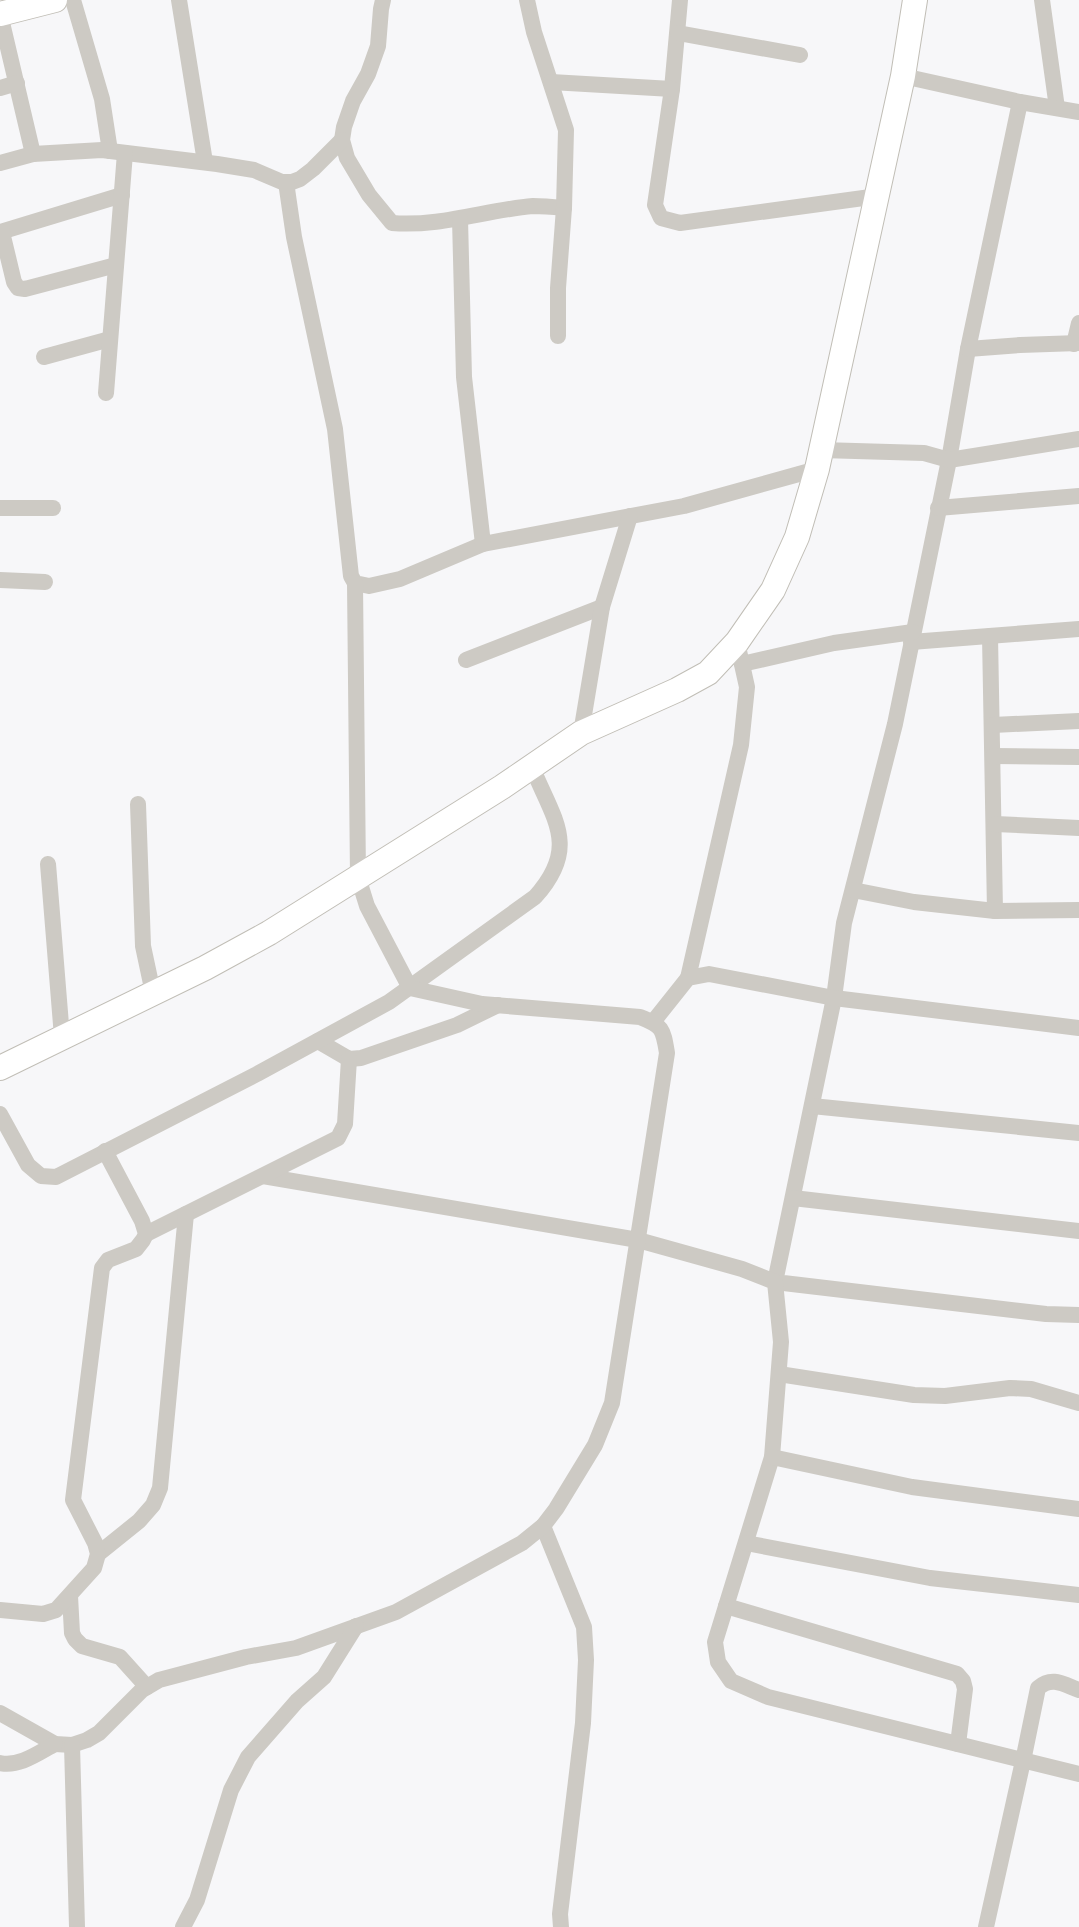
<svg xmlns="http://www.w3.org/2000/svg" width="1079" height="1927" font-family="'Public Sans',sans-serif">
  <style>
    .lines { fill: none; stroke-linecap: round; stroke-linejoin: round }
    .secondary-casing { stroke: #c1beb6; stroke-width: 26 }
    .street { stroke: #cdcac4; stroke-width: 16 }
    .secondary { stroke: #fff; stroke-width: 24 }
  </style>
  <rect width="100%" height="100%" fill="#f7f7f9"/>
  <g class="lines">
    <defs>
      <g id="secondary">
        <path d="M0,14L55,0"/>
        <path d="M0,1068L205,968L269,933L502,787L581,733L677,690L708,673L737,642L773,590L797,537L817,469L903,76L915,0"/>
      </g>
    </defs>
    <!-- secondary casing -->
    <use href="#secondary" class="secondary-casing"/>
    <!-- street -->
    <g class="street">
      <path d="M73,0L102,99L110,151"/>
      <path d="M179,0L205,162"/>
      <path d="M383,0L381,9L378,46L368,74L353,101L344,127L342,140L347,158L369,195L392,223C440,227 486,210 533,206C543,206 554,207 564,208"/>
      <path d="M527,0L534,32L566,130L564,208L558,288V336"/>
      <path d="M680,0L672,89L655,205L661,218L680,223L878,196"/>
      <path d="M1042,0L1057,108"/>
      <path d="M0,14L33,154"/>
      <path d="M678,33L800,55"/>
      <path d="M903,76L1020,102L1079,112"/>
      <path d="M551,82L672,89"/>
      <path d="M0,88L17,83"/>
      <path d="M1020,102L968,349L949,460L895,724L844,923L834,998L775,1282L1046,1314L1079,1315"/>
      <path d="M0,163L33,154L102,150L217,164L254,170L282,182H292L300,179L313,169L342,140"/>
      <path d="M286,182L294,237L335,429L351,576L355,583L369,586L400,579L483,544L684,506L817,469"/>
      <path d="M460,219L464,377L483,544"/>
      <path d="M0,232L122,195"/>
      <path d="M2,232L14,282L18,288L25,289L116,265"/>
      <path d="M1074,344L1079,323"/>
      <path d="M968,349L1020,345L1079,343"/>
      <path d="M44,357L110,339"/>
      <path d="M106,393L125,153"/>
      <path d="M821,450L924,453L949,460L1079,439"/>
      <path d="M0,508H53"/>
      <path d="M938,508L1079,496"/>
      <path d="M0,580L45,582"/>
      <path d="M990,636L995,911"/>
      <path d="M911,642L1079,629"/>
      <path d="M466,660L602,607"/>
      <path d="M742,664L834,643L913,632"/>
      <path d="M993,725L1079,721"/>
      <path d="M581,733L602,607L630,516"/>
      <path d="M993,756L1079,757"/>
      <path d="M138,804L143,946L153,993"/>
      <path d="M995,824L1079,828"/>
      <path d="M48,864L62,1037"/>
      <path d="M853,890L914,902L995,911L1079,910"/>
      <path d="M688,978L741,745L747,687L737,642"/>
      <path d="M653,1022L688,978L709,974L834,998L1079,1028"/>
      <path d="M318,1041L349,1059L361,1058L457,1025L498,1005"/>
      <path d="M812,1106L1079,1133"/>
      <path d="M0,1114L28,1165L41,1176L56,1177L257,1074L389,1002L535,897C580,847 554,820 532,767"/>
      <path d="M263,1176L638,1240L742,1269L775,1282L781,1342L772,1457L715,1642L718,1662L731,1681L768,1697L1079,1774"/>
      <path d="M793,1198L1079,1231"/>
      <path d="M146,1234L338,1138L345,1124L349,1059"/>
      <path d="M779,1374L914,1395L945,1396L1010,1388L1031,1389L1079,1403"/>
      <path d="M772,1457L912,1487L1079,1509"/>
      <path d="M543,1526L584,1627L586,1660L583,1723L560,1914L561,1927"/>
      <path d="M746,1543L930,1578L1079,1595"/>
      <path d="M98,1554L139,1521L153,1505L160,1488L186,1214"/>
      <path d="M70,1596L72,1633L75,1639L82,1646L120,1657L147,1687"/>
      <path d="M726,1606L957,1674L963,1681L965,1689L958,1744"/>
      <path d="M0,1610L43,1614L56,1610L94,1568L98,1554L95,1543L73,1500L102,1268L108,1260L136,1249L143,1240L146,1234L142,1221L105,1151"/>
      <path d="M0,1713L55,1744L72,1745L87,1740L99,1733L142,1690L159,1680L246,1657L296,1648L396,1612L522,1543L543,1526L556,1509L595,1445L612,1403L667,1053C663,1029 663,1026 640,1017L482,1004L410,988L367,906L358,877L355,583"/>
      <path d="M72,1745L77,1927"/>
      <path d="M0,1763C20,1767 38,1753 55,1744"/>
      <path d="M183,1927L197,1900L231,1790L248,1757L297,1701L324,1677L356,1626"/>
      <path d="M986,1927L1023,1761L1038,1688C1052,1676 1063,1684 1079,1690"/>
    </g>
    <!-- secondary -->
    <use href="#secondary" class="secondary"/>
  </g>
</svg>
